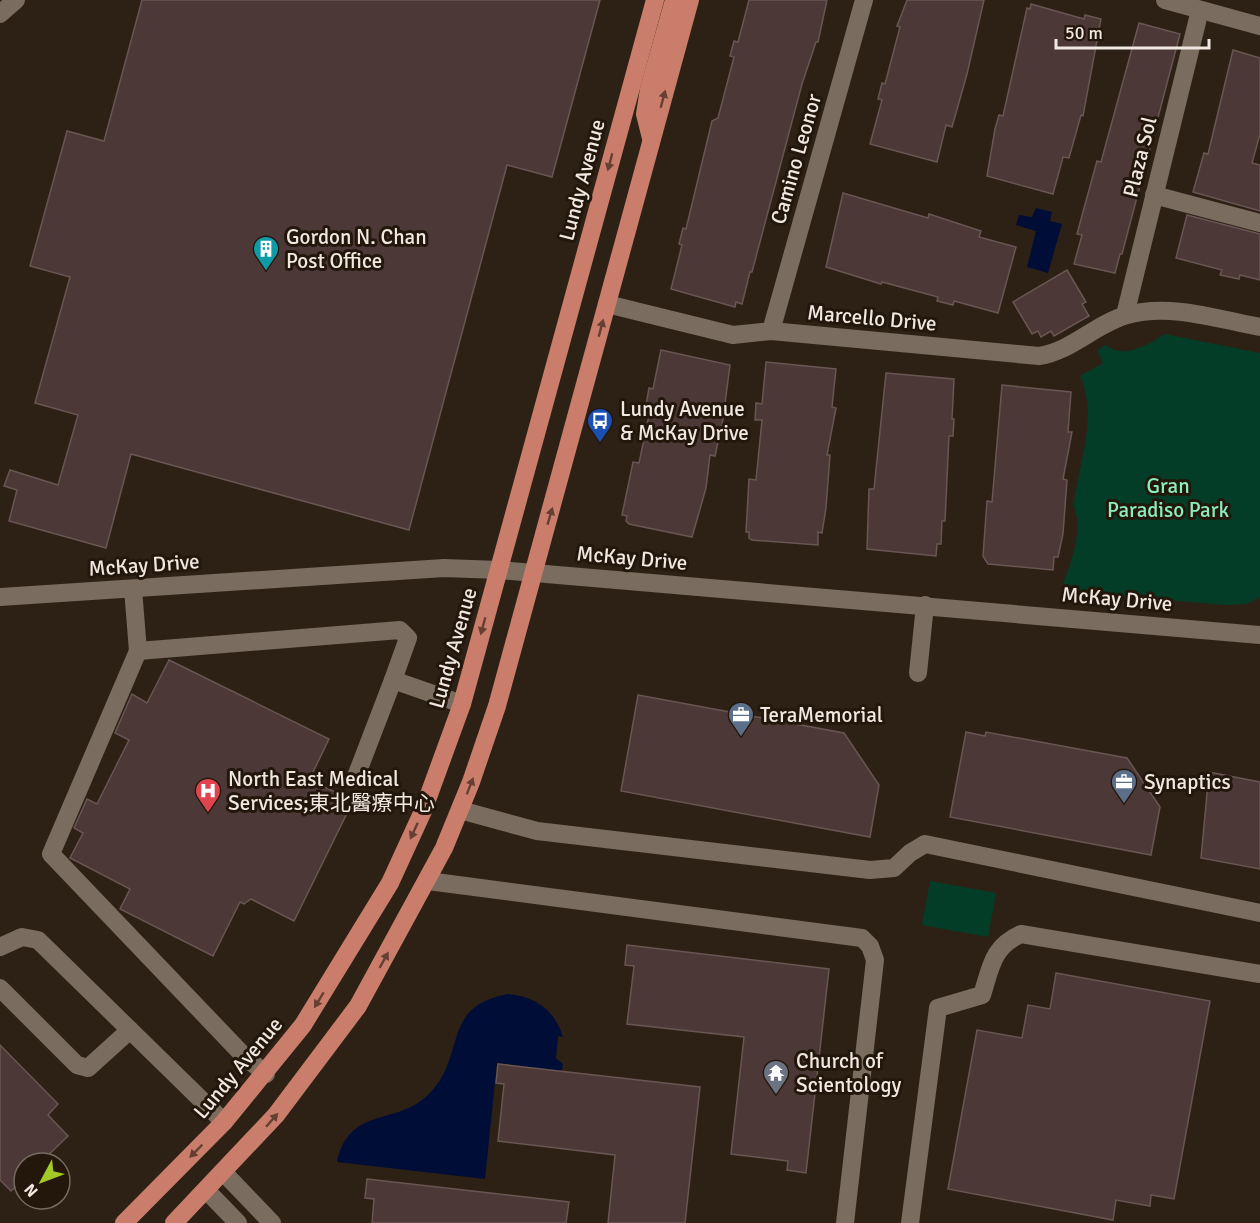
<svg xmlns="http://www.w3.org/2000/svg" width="1260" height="1223" font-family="Signika,'Noto Sans SC',sans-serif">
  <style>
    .green { fill: #043d27 }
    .water { fill: #000d36 }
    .building { fill: #4c3937; stroke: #695553; stroke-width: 1.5 }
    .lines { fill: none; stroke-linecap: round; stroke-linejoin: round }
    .minor { stroke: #7a6c5e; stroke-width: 18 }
    .major { stroke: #c97d6a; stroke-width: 18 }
    .oneway { fill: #654032 }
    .labels { text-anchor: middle; stroke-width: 6; stroke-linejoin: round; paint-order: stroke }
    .street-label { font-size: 21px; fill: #f1e8e1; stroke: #23170c }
    .poi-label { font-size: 21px; fill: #f1e8e1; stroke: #23170c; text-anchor: start }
    .park-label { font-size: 21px; fill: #8becbc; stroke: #23170c }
  </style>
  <rect width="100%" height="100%" fill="#2d2115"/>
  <!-- green -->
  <g class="green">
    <path d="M1165,334L1260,353V597L1247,604L1226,605L1061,591C1068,569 1080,543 1077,519C1077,512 1073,510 1074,502C1080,461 1098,415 1080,376L1103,363L1097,350L1106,345C1124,360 1149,344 1165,334Z"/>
    <path d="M930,881L996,893L988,937L922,925Z"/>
  </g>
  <!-- water -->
  <g class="water">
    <path d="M1036,208L1052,212L1050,221L1062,224L1048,273L1027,267L1036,231L1016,225L1019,215L1032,217Z"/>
    <path d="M508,994C536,997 554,1009 563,1037L558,1036L556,1058L563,1064L562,1071L497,1063L485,1179L337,1162C349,1106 396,1126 428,1095C468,1056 439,1007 508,994Z"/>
  </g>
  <!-- building -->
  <g class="building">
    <path d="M142,0H600L552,177L507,165L409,530L131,454L106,548L9,521L17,490L4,486L10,470L58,485L78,415L35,403L70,277L30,266L67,131L104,141Z"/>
    <path d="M749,0H827L818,42H816L802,84L752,272H750L742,304L736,302L735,307L671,289L682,245L679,244L683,228L686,229L712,121L718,118L734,57L730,56L734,41L738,42Z"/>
    <path d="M907,0H984L967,74L952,127L946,125L937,162L870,144L882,100L878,99L882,83L885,84L900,27L897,26Z"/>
    <path d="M1031,4L1084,19L1085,15L1101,19L1083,116L1081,115L1069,158L1063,157L1053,194L987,176L995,129L999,115L1003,116L1027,8L1030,9Z"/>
    <path d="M1139,23L1180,34L1122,254H1120L1115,273L1074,264L1082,235L1077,234L1086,201L1097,161L1101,162Z"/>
    <path d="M1233,50L1260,58V134L1252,163L1260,165V211L1193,192L1204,153L1208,154Z"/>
    <path d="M843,193L928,218L929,214L981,231L979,237L1016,247L998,313L954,301L953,305L937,301L938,297L882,282L881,284L826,267Z"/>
    <path d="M1187,215L1260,234V280L1240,275L1239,279L1220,275L1222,270L1176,258Z"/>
    <path d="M1067,270L1086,302L1082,304L1089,316L1054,336L1051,331L1041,337L1038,331L1032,334L1013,302Z"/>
    <path d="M661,350L730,365L723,419L715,456L710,455L706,488L692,537L629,524L626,521L627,516L622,515L633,462L639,463L651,406L646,405L649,388L653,389Z"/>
    <path d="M766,362L836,369L832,407L836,408L827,455H830L826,508L822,533L818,532V545L752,540L749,538V532H746L749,479L756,480L762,420H755L756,403L762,404Z"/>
    <path d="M886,373L954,379L952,419H954L953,436H949L945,521H942L941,544H937L936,556L867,549L869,489H874Z"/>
    <path d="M1002,385L1071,392L1068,432H1072L1063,479L1067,480L1063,534L1058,557H1054L1053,570L988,564L983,556L987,501L992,502Z"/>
    <path d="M169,660L329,739L313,772L319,779L317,783L353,801L294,921L251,899L244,904L240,902L213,956L120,909L130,889L70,858L83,833L74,828L87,799L97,804L129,740L115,733L132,694L147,703Z"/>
    <path d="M638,695L844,733L879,785L870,837L621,791Z"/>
    <path d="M966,732L985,736L986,732L1127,758L1160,807L1151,855L950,817Z"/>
    <path d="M1209,772L1260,782V869L1201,858Z"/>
    <path d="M627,945L829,969L806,1173L787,1170L788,1161L731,1154L744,1037L627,1024L634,966L625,965Z"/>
    <path d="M1056,973L1210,1001L1174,1199L1151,1195L1150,1206L1116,1200L1113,1220L948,1189L977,1030L1022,1038L1028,1005L1050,1009Z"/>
    <path d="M0,1045L58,1104L48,1115L68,1136L40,1163H24V1179L11,1191L0,1180Z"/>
    <path d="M498,1064L700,1087L685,1223H608L615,1155L498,1141L504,1084L496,1083Z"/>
    <path d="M367,1179L569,1202L566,1223H372L374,1199L365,1198Z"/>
  </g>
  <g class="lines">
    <!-- minor -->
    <g class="minor">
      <path d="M1165,0L1260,26"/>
      <path d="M0,14L16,0"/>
      <path d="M1154,195L1260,223"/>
      <path d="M607,304L733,335L771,331L1039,356C1072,351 1095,324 1127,315C1170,303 1217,319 1260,327"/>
      <path d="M1125,315L1200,10"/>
      <path d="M771,331L864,0"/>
      <path d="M133,589L138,651L400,630L408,638L393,680L462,704"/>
      <path d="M0,597L444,568L499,570L1260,635"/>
      <path d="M138,651L51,854L244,1056L266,1074"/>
      <path d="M918,673L925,605"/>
      <path d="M355,779L393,680"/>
      <path d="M460,810L537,831L870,870L894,868L910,853L925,844L1260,913"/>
      <path d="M428,881L862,938L870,946L875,960L845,1223"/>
      <path d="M0,947L22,937L38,940L224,1122"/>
      <path d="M0,988L77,1065L88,1068L130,1030"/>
      <path d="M224,1173L272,1223"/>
      <path d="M206,1190L238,1223"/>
      <path d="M910,1223L938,1008L982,995C991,967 992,947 1021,934L1260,974"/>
    </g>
    <!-- major -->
    <g class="major">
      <path d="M651,138L645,114L649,89L674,0"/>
      <path d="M124,1223L224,1122L303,1025L390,883L423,811L462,704L655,0"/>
      <path d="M174,1223L276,1115L358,1006L444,848L471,782L497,706L690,0"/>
    </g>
  </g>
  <!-- one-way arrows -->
  <defs><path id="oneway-solid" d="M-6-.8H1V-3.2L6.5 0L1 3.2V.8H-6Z" transform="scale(1.5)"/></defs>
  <g class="oneway">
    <use href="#oneway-solid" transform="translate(663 99) rotate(-75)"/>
    <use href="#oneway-solid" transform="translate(610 162) rotate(105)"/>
    <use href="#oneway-solid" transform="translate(601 328) rotate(-75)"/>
    <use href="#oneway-solid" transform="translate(550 516) rotate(-74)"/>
    <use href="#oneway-solid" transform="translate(483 626) rotate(105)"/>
    <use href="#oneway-solid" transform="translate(470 786) rotate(-69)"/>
    <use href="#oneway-solid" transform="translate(414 831) rotate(115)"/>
    <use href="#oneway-solid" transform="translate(384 960) rotate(-61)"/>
    <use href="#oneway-solid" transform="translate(319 1000) rotate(121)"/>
    <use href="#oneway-solid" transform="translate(272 1120) rotate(-49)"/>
    <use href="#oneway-solid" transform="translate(196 1151) rotate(135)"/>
  </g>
  <!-- icons -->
  <defs>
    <symbol id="building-pin" viewBox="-11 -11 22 30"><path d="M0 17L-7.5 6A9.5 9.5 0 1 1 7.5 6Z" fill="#0f9aa8" stroke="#23170c"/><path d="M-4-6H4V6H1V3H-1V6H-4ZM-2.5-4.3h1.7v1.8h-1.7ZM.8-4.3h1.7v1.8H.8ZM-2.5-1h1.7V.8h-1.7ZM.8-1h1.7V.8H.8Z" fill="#fff"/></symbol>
    <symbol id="bus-pin" viewBox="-11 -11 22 30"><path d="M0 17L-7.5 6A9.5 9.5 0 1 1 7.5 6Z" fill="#1a4fb4" stroke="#23170c"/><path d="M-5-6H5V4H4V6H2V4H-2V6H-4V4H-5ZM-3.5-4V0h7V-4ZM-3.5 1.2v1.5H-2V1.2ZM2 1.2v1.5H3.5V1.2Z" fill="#fff"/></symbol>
    <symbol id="office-pin" viewBox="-11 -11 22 30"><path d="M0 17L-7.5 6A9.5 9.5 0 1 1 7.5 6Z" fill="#5c6f8a" stroke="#23170c"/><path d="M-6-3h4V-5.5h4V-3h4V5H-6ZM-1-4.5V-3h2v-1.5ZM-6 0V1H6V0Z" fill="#fff"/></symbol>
    <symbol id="hospital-pin" viewBox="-11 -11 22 30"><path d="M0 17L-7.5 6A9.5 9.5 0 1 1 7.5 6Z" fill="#e0444e" stroke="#23170c"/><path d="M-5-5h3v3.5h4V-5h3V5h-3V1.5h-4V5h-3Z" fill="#fff"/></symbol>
    <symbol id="temple-pin" viewBox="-11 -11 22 30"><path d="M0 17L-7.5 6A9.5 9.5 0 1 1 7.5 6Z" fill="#6b7280" stroke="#23170c"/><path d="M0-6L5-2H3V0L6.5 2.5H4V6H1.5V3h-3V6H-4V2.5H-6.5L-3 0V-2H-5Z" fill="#fff"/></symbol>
  </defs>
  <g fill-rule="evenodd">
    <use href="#building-pin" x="251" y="234" width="30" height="40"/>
    <use href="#bus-pin" x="585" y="406" width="30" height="40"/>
    <use href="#office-pin" x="726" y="700" width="30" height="40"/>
    <use href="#office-pin" x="1109" y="767" width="30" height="40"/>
    <use href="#hospital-pin" x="193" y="776" width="30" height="40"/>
    <use href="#temple-pin" x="761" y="1058" width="30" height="40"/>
  </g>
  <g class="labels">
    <!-- street labels -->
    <g class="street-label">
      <text transform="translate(1140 157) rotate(-76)" y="7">Plaza Sol</text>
      <text transform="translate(796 159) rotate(-74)" y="7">Camino Leonor</text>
      <text transform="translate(582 180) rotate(-75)" y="7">Lundy Avenue</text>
      <text transform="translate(872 318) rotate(5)" y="7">Marcello Drive</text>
      <text transform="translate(632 558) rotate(5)" y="7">McKay Drive</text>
      <text transform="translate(144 565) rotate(-4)" y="7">McKay Drive</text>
      <text transform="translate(1117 599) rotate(5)" y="7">McKay Drive</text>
      <text transform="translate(453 648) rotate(-74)" y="7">Lundy Avenue</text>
      <text transform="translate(238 1068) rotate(-50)" y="7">Lundy Avenue</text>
    </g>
    <!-- poi labels -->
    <g class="poi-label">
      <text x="286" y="244">Gordon N. Chan<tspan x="286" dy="24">Post Office</tspan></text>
      <text x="620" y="416">Lundy Avenue<tspan x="620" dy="24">&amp; McKay Drive</tspan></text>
      <text x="760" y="722">TeraMemorial</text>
      <text x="228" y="786">North East Medical<tspan x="228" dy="24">Services;東北醫療中心</tspan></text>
      <text x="1144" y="789">Synaptics</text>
      <text x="796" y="1068">Church of<tspan x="796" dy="24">Scientology</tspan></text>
    </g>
    <!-- park labels -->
    <g class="park-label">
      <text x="1168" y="493">Gran<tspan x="1168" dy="24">Paradiso Park</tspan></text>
    </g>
  </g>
  <!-- north arrow -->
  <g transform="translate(42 1181) rotate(229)"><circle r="28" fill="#23170c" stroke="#756b61" stroke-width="1.5"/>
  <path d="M0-4.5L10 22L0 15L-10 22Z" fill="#a3c926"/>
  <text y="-9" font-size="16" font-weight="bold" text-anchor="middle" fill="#f1e8e1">N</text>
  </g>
  <!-- scale -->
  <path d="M1056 39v9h153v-9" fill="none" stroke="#f1e8e1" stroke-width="3"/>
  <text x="1065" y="39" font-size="18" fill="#f1e8e1" stroke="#23170c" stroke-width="4.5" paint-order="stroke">50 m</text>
</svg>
